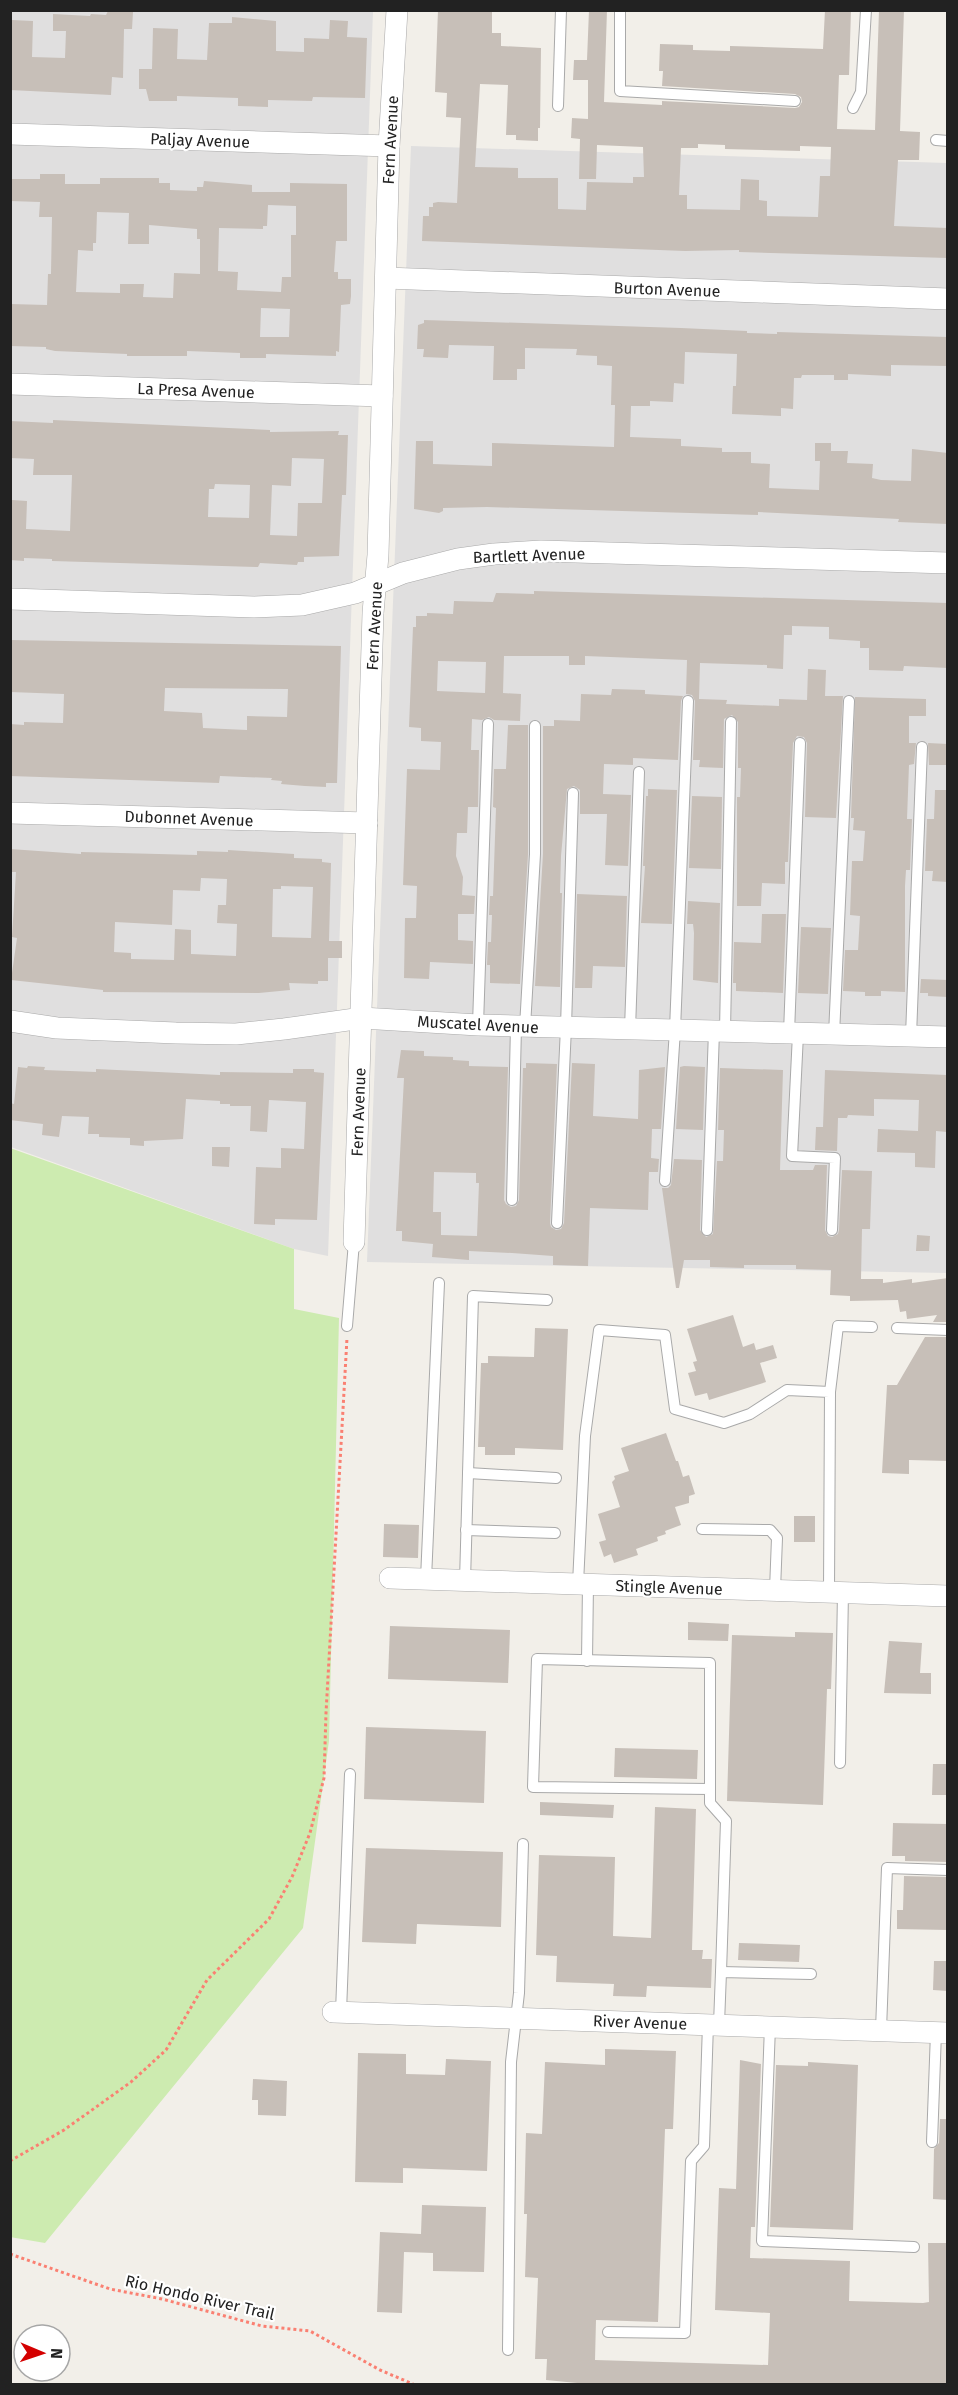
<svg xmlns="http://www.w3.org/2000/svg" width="958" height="2395" font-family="'Fira Sans',sans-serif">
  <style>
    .residential { fill: #e0dfdf }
    .grass { fill: #cdebb0 }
    .building { fill: #c7bfb8; fill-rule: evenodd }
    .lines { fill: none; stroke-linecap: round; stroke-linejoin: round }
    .lane-casing { stroke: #a9a9a9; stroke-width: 12 }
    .street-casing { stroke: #a9a9a9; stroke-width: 22 }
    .path { stroke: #fa8072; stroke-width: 3; stroke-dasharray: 3 3; stroke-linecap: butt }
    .lane { stroke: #fff; stroke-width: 10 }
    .street { stroke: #fff; stroke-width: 21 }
    .labels { text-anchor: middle; stroke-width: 4.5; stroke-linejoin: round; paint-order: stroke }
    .street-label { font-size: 16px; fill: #222; stroke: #fff }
  </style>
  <rect width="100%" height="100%" fill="#f2efe9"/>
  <!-- residential -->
  <g class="residential">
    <path d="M10,11H373L328,1256L294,1249L11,1147Z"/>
    <path d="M411,146L947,163V1273L367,1262Z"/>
  </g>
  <!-- grass -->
  <path class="grass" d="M10,1148L294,1249V1309L339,1318L329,1741L303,1928L45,2243L10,2237Z"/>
  <!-- building -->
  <g class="building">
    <path d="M438,10H492V33H501V46L541,48L540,128H538V141L516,140V135H506L508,85L480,84L475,167L518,168V178H558V209L586,210L587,182L633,183V177H644L643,147L597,145L596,179H579L580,139L571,138L572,118L588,119V80H573L574,60H587L589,10H607L604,102L662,105V101L795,108L799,107L802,102L801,97L795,94L662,86L663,71H659L660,44L693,45V50L730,51V46L823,49L825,10H851L849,75H839L837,129L875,130L879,10H904L900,131L920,132L919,160H898L894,226L948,228V258L739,252V250L685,251L422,241L423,216H429V207H433V203L438,202L457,203L461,118L446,117L447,93L435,92ZM698,144L725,145V149L800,151V146L831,147L830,176H820L818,217L767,216V201L759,200V180L741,179L740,210L687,209V195H679L681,148H698Z"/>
    <path d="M108,11L133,12L132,29H124L123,78L112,77L111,95L10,90L12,20L33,21L32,57L65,58L66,31H53V14L90,16L91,14L106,15Z"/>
    <path d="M232,17L276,21V51L304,52V38L329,39L330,20L348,21L347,37L367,38L365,98L313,97L312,101L268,100V107L238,106V98L177,96V101H149L146,89H139V69H152L153,28L178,29L177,59L207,60L209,23H232Z"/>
    <path d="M40,174H65V184H100V178H159V183H170V190L197,191V187H203L204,181L252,185V192H290V183L347,184V241H336L334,272H338V279H351V296L350,304L341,305L339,352L336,351V356L266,354V358H240V353L187,351V356H127V354L55,351L46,349V347L10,346V304L47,305L48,274H51L52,217H39L40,202L10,201V179H40ZM268,205L296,206V235H291V277H282L281,292L237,290L238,272L218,271L219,228L263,229V226H267ZM97,212L129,213L128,244H149V225L197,229V239H200V274L174,273L173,298L143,297L144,284H120V293L76,292L78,250L93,251V243H96ZM261,308L290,309L289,337H260Z"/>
    <path d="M424,320L681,328L747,331V333L777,334V332L948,337V366L891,365V376L848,374V380H834V375H802L801,378H794L793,409L781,408V416L732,414L733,386H736L737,354L685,352L684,384L674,383L673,402L650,401V406H631L630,437L681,439V446L722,448V452H751V463L770,464L769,488L819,490L820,461H815V443H831V451H848L847,463L873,464L872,478L881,480L911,481L912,449L948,453V524L898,522L899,519L758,512V515L487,507L443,508V511L439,513L414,509L416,441H433V464L492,466V443L614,447L615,405H611L612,366L597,365V356L576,355L577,349L525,348V369H517V380H493L494,346L449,345L448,358L423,357L424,349H417L418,325L424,323Z"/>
    <path d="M53,420L270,430V432L339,431L338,435H348L346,495H342L339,556L304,557V562H298L297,565L260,563L258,567L52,561V559L24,558V561L10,560L12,500L27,501L26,529L70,531L72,475H33L34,459L10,458V421L53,423ZM292,458L324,459L322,503H298L297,536L270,535L272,485L291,486ZM215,484L250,485L249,518L208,517L209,489H214Z"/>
    <path d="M534,591L948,603V668L904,666L903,671L869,670V648H860V641L829,639V627L792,626V635H784L783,669L767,668V665L700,663L699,699L727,700L726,704L779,706V699L807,700L808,669L826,670L825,696H843L836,818L805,817L807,743L804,737L797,736L793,743L788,862H785V884L762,883L761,906H737V797H740L741,768H738V722L732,715L724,719L723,768L699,767L700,760H693L695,701L692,695L686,694L687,660L585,656V665H569V656H504L503,693L521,694L520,721L494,720L489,717L482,720L472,719L471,750H479L478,807H468L467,833H457L456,856L463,877L462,895L475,896L474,914H458V940L473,941V964L430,962L429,979L404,978L405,918H416L417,886L403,885L407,769L440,770L441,742L421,741V728L409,727L413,627H416V616H427V613L453,614L454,601L493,602L496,593L534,594ZM438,661L486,662L485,693L437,691Z"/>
    <path d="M10,640L341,646L337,783H326V787L305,786L281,784L282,781L271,780L272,778L220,776L219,783L10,776V724L24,725V722L63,723L64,694L10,692ZM165,688L288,689L287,717L247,716V730L203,728L202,713L164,711Z"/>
    <path d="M612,689L645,690V694L683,696L681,701L678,760L633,758V765L604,764L603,794L631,795L628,866L605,865L607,814H580V790L574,786L567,789L561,856L560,893H562L560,987L535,986L543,854V726H554V720L580,721L581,694L611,695Z"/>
    <path d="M855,697L926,699V716H909V743H916L914,764L909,765L907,819H912L910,870H906L905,886V992L881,991V996H865V992L843,991L845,950H858L860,916L850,915L852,861H863L865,831L853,830L854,818H851Z"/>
    <path d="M508,725H528V854L520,984L490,983V965H487L488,942H491L492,915H489L490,896H493L495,837L496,808L493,807L494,769H506Z"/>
    <path d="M928,743L948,744V765H929Z"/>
    <path d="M648,789L677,790L672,924L641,923L645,866H643L646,796H648Z"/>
    <path d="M935,790H948V882L932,881L933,871H925L927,819H934Z"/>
    <path d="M692,796L722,797L721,869L689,868Z"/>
    <path d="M10,849L81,854V852L197,855V851L228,852V850L294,854V858L322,859V862L331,863L329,941H342V958H328V981H318V984L289,983L290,990L259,993L103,992V990L11,980L17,938L12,937L16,872H10ZM201,878L227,879L226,905H218L217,923L237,924L236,956L191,954V930L175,929L174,960L131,959V953L114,952L115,922L172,925L173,890L200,891ZM281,886L313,887L311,938L272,937L273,889H281Z"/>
    <path d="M577,894L627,896L625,967L593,966L592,988H575Z"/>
    <path d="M688,901L720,903L718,983L693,980L694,933L693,924H687Z"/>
    <path d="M762,914H786L783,993L736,991V983H733L734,942L761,943Z"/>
    <path d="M801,927L831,928L828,994L798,993Z"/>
    <path d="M921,979L948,980V997L928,996V993H920Z"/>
    <path d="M401,1050L424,1051V1056L453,1057V1060L469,1061V1066L508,1067L504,1200L506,1204L511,1207L516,1206L519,1200L523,1068H526V1063L557,1064L550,1223L551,1227L556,1230L561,1229L564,1223L572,1063L595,1064L593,1116L638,1119L639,1070L665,1067L661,1129H652L651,1158L659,1159L658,1172H649L648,1210L590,1208L588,1266L553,1265V1256L512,1253L469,1251V1260L432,1257L433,1244L402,1241V1231H396L404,1078H397ZM434,1172L476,1173V1183H479L477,1236L441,1235V1212H433Z"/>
    <path d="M28,1066L45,1067L44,1070L96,1072V1069L220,1075V1072L293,1073V1069H314V1072L324,1073L317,1220L275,1219V1225L254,1224L256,1167L281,1168V1148L304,1149L306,1102L269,1100L267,1132L250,1131L251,1106H230V1104H220V1101L186,1099L183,1139L144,1141V1146L130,1145V1138L99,1137V1134H88L89,1117L62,1116L59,1137L42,1135L43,1124L10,1120V1103L14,1104L18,1067L27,1068Z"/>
    <path d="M684,1066L705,1067L703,1130L676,1129L680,1067Z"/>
    <path d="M720,1068L783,1070L780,1170H813L815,1165H827L825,1230L828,1236L832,1237L838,1234L839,1230L842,1170L872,1171L870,1229H862L861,1279H883V1283L912,1279V1283L948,1278V1322H933L937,1315L907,1319L906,1311L900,1312L898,1300L850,1301V1296L830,1295L831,1270L796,1269V1265H744V1268L710,1267V1260H684L679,1288H676L662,1188H668L671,1185L674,1159L702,1160L700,1230L706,1237L713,1234L717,1161H723L724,1130H718Z"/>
    <path d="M825,1070L947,1075V1132L936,1131L935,1168L915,1167V1153L877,1152L878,1129L918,1131L919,1100L874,1099V1116L848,1115L847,1118H838L837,1151L815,1150L816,1127H823Z"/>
    <path d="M212,1147H230L229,1167L212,1166Z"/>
    <path d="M917,1235L930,1236L929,1251H916Z"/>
    <path d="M733,1315L743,1347L754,1343L756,1350L773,1345L777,1358L760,1363L766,1382L709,1400L707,1393L695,1396L688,1373L696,1371L693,1362L697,1361L687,1329Z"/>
    <path d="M535,1328L568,1329L563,1450L515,1448V1455H485V1447H478L481,1363H488V1356L534,1357Z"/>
    <path d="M925,1337H948V1461L909,1460V1474L882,1473L887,1385H897Z"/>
    <path d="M666,1433L676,1461H678L683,1477L689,1475L695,1494L689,1496V1503L675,1507L681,1525L665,1531L666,1534L657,1537L658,1541L636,1549L638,1555L614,1563L611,1554L604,1557L599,1542L606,1540L598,1514L620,1507L612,1482L615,1479L614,1476L629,1471L621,1448Z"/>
    <rect x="794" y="1516" width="21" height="26"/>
    <path d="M384,1524L419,1525L418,1558L383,1557Z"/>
    <path d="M688,1622L729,1624L728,1641L688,1640Z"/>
    <path d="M390,1626L510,1630L508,1683L388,1679Z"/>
    <path d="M795,1632L833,1633L831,1689H827L823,1805L727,1801L732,1635L795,1637Z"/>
    <path d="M889,1641L922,1643L920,1673H931V1694L884,1693Z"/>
    <path d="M366,1727L486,1731L484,1803L364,1799Z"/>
    <path d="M615,1748L698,1750L697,1779L614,1777Z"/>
    <path d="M933,1764H948V1795H932Z"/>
    <path d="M540,1802L614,1805L613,1818L540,1815Z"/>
    <path d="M655,1807L696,1809L692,1950H703L702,1959H712L711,1988L647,1986L646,1997L613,1996L614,1984L556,1982L557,1956L536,1955L539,1855L615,1857L613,1936L651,1938Z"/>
    <path d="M893,1823L948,1824V1862L905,1861V1856H892Z"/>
    <path d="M366,1848L503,1852L501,1927L417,1924L416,1944L362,1942Z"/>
    <path d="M904,1876L948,1877V1930L897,1929V1910H903Z"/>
    <path d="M739,1943L800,1945L799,1962L738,1960Z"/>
    <path d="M934,1961H948V1991L933,1990Z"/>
    <path d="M605,2049L676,2051L673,2129H665L658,2322L596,2320L595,2360L768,2365L770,2313L715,2310L719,2188L736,2189L740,2060L761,2064L755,2227H751L750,2258L850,2261L849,2301L923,2303L929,2302L928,2243H948V2385H598L546,2380L547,2359H535L538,2278L525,2277L527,2214H524L526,2133L542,2134L545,2062L605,2065Z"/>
    <path d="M358,2053L406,2054V2074L445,2075L446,2059L491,2061L487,2171L403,2168V2183L355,2182Z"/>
    <path d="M808,2062L858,2065L853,2230L770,2227L776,2065L808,2066Z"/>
    <path d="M253,2079L287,2081L286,2116L258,2115V2100H252Z"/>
    <path d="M940,2119H948V2200L933,2199L934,2149L939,2143Z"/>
    <path d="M422,2205L486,2207L484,2272L433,2271V2253L404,2252L402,2313L377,2312L380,2232L421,2234Z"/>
  </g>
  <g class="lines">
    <defs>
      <g id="lane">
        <path d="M620,10V91L795,101"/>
        <path d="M558,106L561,10"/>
        <path d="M853,108L861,92L866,10"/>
        <path d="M936,140L948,141"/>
        <path d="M478,1025L488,724"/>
        <path d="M525,1027L535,854V726"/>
        <path d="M630,1029L639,772"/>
        <path d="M725,1031L731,722"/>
        <path d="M789,1033L800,743"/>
        <path d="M798,1034L792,1156L835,1158L832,1230"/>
        <path d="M834,1035L849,701"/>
        <path d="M911,1036L922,747"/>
        <path d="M665,1181L675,1030L688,701"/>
        <path d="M512,1200L516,1026"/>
        <path d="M557,1223L566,1027L573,793"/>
        <path d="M707,1230L714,1031"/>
        <path d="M347,1326L354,1242"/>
        <path d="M897,1328L948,1330"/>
        <path d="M830,1392L838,1326L872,1327"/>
        <path d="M468,1473L556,1478"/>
        <path d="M702,1529L770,1530L777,1538L775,1590"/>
        <path d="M466,1530L555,1533"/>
        <path d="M426,1579L439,1283"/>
        <path d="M465,1581L473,1296L547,1300"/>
        <path d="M578,1584L585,1436L599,1330L665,1335L675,1409L724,1423L750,1414L787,1390L830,1392L829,1592"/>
        <path d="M587,1661L588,1584"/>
        <path d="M840,1763L843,1592"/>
        <path d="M710,1789L533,1787L537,1659L710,1663V1803L726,1821L721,1972"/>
        <path d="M341,2012L350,1774"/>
        <path d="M719,2024L721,1972L811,1974"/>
        <path d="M770,2026L762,2241L914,2247"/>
        <path d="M881,2030L887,1868L948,1870"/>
        <path d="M932,2142L936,2032"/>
        <path d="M608,2332L685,2333L691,2161L704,2146L708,2024"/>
        <path d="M508,2350L511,2062L519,1993L523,1844"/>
      </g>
      <g id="street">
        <path d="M10,134L389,146"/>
        <path d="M386,278L948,299"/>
        <path d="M10,384L382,396"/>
        <path d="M10,599L254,607L302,605L355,593L403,573L458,559L494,554L541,551L948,563"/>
        <path d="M10,813L367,823"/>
        <path d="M10,1021L57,1028L176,1033L236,1034L284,1029L362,1018L478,1025L948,1037"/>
        <path d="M354,1242L373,613L378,555L389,146L397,10"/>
        <path d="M390,1578L948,1596"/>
        <path d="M333,2012L948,2033"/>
      </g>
    </defs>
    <!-- lane casing -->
    <use href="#lane" class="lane-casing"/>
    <!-- street casing -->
    <use href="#street" class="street-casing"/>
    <!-- path -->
    <g class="path">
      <path d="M10,2161L64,2130L131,2082L166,2050L207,1980L269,1919L292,1877L310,1833L324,1778L326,1713L347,1338"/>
      <path d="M10,2254L110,2289L162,2299L262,2326L310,2331L380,2370L413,2384"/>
    </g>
    <!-- lane -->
    <use href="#lane" class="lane"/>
    <!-- street -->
    <use href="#street" class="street"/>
  </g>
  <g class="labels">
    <!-- street labels -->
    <g class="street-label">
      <text transform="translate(200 140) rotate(2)" y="6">Paljay Avenue</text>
      <text transform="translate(390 140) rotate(-87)" y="6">Fern Avenue</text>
      <text transform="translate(667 289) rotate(2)" y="6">Burton Avenue</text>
      <text transform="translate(196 390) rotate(2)" y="6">La Presa Avenue</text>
      <text transform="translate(529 555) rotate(-2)" y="6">Bartlett Avenue</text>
      <text transform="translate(374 626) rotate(-87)" y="6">Fern Avenue</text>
      <text transform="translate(189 818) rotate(2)" y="6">Dubonnet Avenue</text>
      <text transform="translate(478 1024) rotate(3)" y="6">Muscatel Avenue</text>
      <text transform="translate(358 1112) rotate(-88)" y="6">Fern Avenue</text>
      <text transform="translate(669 1587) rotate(2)" y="6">Stingle Avenue</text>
      <text transform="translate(640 2022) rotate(2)" y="6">River Avenue</text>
      <text transform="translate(200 2297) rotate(13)" y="6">Rio Hondo River Trail</text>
    </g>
  </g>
  <!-- border -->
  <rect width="958" height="2395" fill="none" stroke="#222222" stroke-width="24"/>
  <!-- north arrow -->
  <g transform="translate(42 2353) rotate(92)"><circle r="28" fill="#ffffff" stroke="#a7a7a7" stroke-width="1.5"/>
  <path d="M0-4.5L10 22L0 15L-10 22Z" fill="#d40000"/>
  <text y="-9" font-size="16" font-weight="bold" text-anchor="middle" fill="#222222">N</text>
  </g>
</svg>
